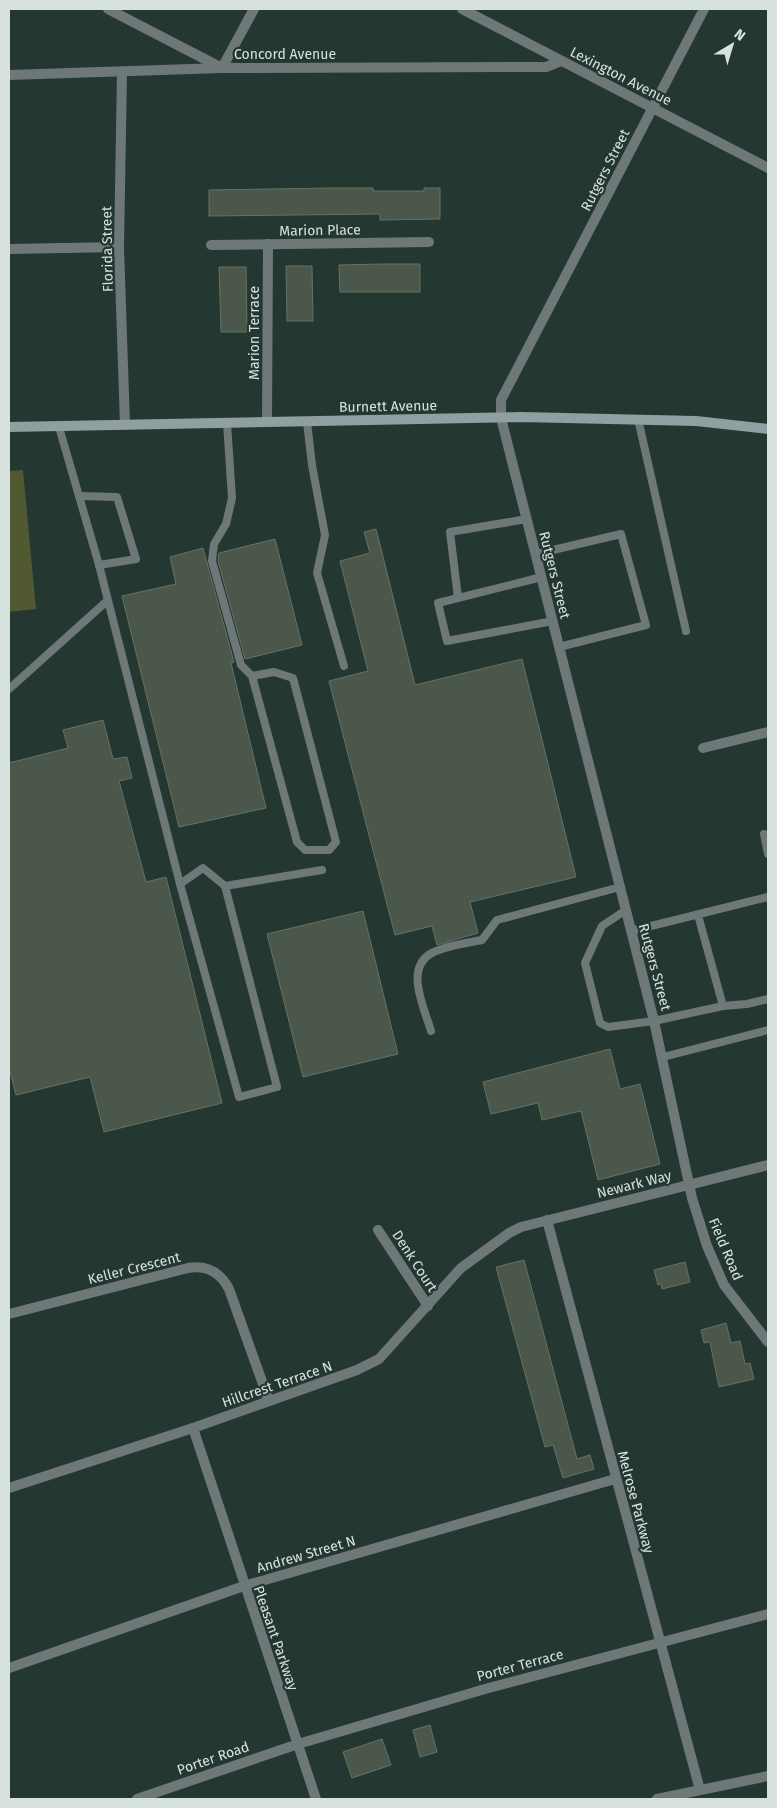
<svg xmlns="http://www.w3.org/2000/svg" width="777" height="1808" font-family="'Fira Sans',sans-serif">
  <style>
    .green { fill: #50592f }
    .building { fill: #4a574a; stroke: #657366 }
    .lines { fill: none; stroke-linecap: round; stroke-linejoin: round }
    .lane { stroke: #6e7878; stroke-width: 8 }
    .street { stroke: #6e7878; stroke-width: 10 }
    .secondary { stroke: #909f9f; stroke-width: 10 }
    .labels { text-anchor: middle; stroke-width: 4.5; stroke-linejoin: round; paint-order: stroke }
    .street-label { font-size: 14px; fill: #d7e2de; stroke: #253731 }
  </style>
  <rect width="100%" height="100%" fill="#253731"/>
  <!-- green -->
  <path class="green" d="M23,470L36,609L9,612V471Z"/>
  <!-- building -->
  <g class="building">
    <path d="M331,188H373V191H424V188H440V219L380,220V214L209,216V190Z"/>
    <path d="M381,264H420V292H340L339,265Z"/>
    <path d="M286,266H312L313,321H287Z"/>
    <path d="M219,267H246L247,332H221Z"/>
    <path d="M376,529L415,685L522,659L576,877L470,902L478,933L437,945L432,926L395,935L329,681L368,671L340,561L370,553L364,532Z"/>
    <path d="M275,539L302,645L245,659L218,561L219,553Z"/>
    <path d="M203,548L234,662L231,663L266,808L179,827L122,596L176,584L170,557Z"/>
    <path d="M103,720L113,759L127,757L132,778L119,781L146,882L166,877L222,1103L104,1132L90,1077L16,1095L9,1067V763L68,748L63,730Z"/>
    <path d="M363,911L398,1054L303,1077L267,934Z"/>
    <path d="M610,1049L620,1089L640,1084L660,1164L598,1180L581,1111L542,1120L538,1103L491,1114L483,1082Z"/>
    <path d="M524,1260L577,1459L590,1455L594,1469L563,1478L553,1445L545,1447L496,1267Z"/>
    <path d="M685,1262L690,1282L662,1289L661,1284L658,1285L654,1270Z"/>
    <path d="M726,1323L731,1343L740,1341L745,1364L750,1363L754,1379L719,1387L710,1342L704,1343L701,1330Z"/>
    <path d="M430,1725L437,1752L420,1757L413,1730Z"/>
    <path d="M382,1739L391,1765L352,1778L343,1752Z"/>
  </g>
  <g class="lines">
    <!-- lane -->
    <g class="lane">
      <path d="M638,419L686,631"/>
      <path d="M307,422L312,465L325,535L317,573L344,666"/>
      <path d="M227,423L232,498L226,524L214,544L212,561L241,665L252,676L297,842L305,850H329L336,842L293,678L274,672L252,676"/>
      <path d="M59,427L99,565L180,884L239,1097L277,1087L225,886L322,870"/>
      <path d="M79,496L117,497L136,559L99,565"/>
      <path d="M536,554L621,534L646,625L559,647"/>
      <path d="M542,577L438,603L447,641L553,621"/>
      <path d="M458,598L450,532L527,519"/>
      <path d="M9,689L107,601"/>
      <path d="M764,834L768,854"/>
      <path d="M180,884L203,868L225,886"/>
      <path d="M626,910L602,926L585,963L600,1023L608,1027L654,1021L723,1006L698,915"/>
      <path d="M631,931L768,897"/>
      <path d="M723,1006L747,1004L768,999"/>
      <path d="M431,1031C424,1007 403,966 434,952C448,945 467,943 482,940L497,920L620,887"/>
      <path d="M663,1057L768,1030"/>
    </g>
    <!-- street -->
    <g class="street">
      <path d="M108,9L222,68L254,9"/>
      <path d="M462,9L768,168"/>
      <path d="M704,9L501,400V418L654,1021L692,1198L707,1246L724,1285L768,1342"/>
      <path d="M122,73L119,247L125,425"/>
      <path d="M9,75L222,68L546,67L561,61"/>
      <path d="M211,245L429,242"/>
      <path d="M9,249L119,247"/>
      <path d="M267,422L268,244"/>
      <path d="M703,748L768,732"/>
      <path d="M547,1220L700,1790"/>
      <path d="M378,1230L428,1306"/>
      <path d="M9,1314L188,1268C207,1265 220,1272 229,1289L269,1401"/>
      <path d="M193,1428L316,1799"/>
      <path d="M9,1488L193,1428L357,1370L379,1359L461,1268L509,1233L521,1227L768,1165"/>
      <path d="M9,1668L244,1586L615,1479"/>
      <path d="M137,1799L298,1744L485,1689L768,1614"/>
      <path d="M657,1799L768,1776"/>
    </g>
    <!-- secondary -->
    <path class="secondary" d="M9,427L521,417L696,421L768,429"/>
  </g>
  <g class="labels">
    <!-- street labels -->
    <g class="street-label">
      <text x="285" y="59">Concord Avenue</text>
      <text transform="translate(621 76) rotate(27)" y="5">Lexington Avenue</text>
      <text transform="translate(605 170) rotate(-63)" y="5">Rutgers Street</text>
      <text transform="translate(320 230) rotate(-1)" y="5">Marion Place</text>
      <text transform="translate(107 249) rotate(-91)" y="5">Florida Street</text>
      <text transform="translate(254 333) rotate(-90)" y="5">Marion Terrace</text>
      <text transform="translate(388 406) rotate(-1)" y="5">Burnett Avenue</text>
      <text transform="translate(555 575) rotate(76)" y="5">Rutgers Street</text>
      <text transform="translate(655 967) rotate(75)" y="5">Rutgers Street</text>
      <text transform="translate(634 1184) rotate(-14)" y="5">Newark Way</text>
      <text transform="translate(726 1249) rotate(67)" y="5">Field Road</text>
      <text transform="translate(415 1261) rotate(57)" y="5">Denk Court</text>
      <text transform="translate(134 1268) rotate(-14)" y="5">Keller Crescent</text>
      <text transform="translate(277 1384) rotate(-19)" y="5">Hillcrest Terrace N</text>
      <text transform="translate(636 1502) rotate(75)" y="5">Melrose Parkway</text>
      <text transform="translate(306 1554) rotate(-16)" y="5">Andrew Street N</text>
      <text transform="translate(276 1638) rotate(71)" y="5">Pleasant Parkway</text>
      <text transform="translate(520 1665) rotate(-15)" y="5">Porter Terrace</text>
      <text transform="translate(213 1758) rotate(-19)" y="5">Porter Road</text>
    </g>
  </g>
  <!-- border -->
  <rect width="777" height="1808" fill="none" stroke="#d7e2de" stroke-width="20"/>
  <!-- north arrow -->
  <g transform="translate(732 45) rotate(38)" stroke="#253731" stroke-width="4" paint-order="stroke">
  <path d="M0-4L9 19L0 12L-9 19Z" fill="#d7e2de"/>
  <text y="-8" font-size="14" font-weight="bold" text-anchor="middle" fill="#d7e2de">N</text>
  </g>
</svg>
